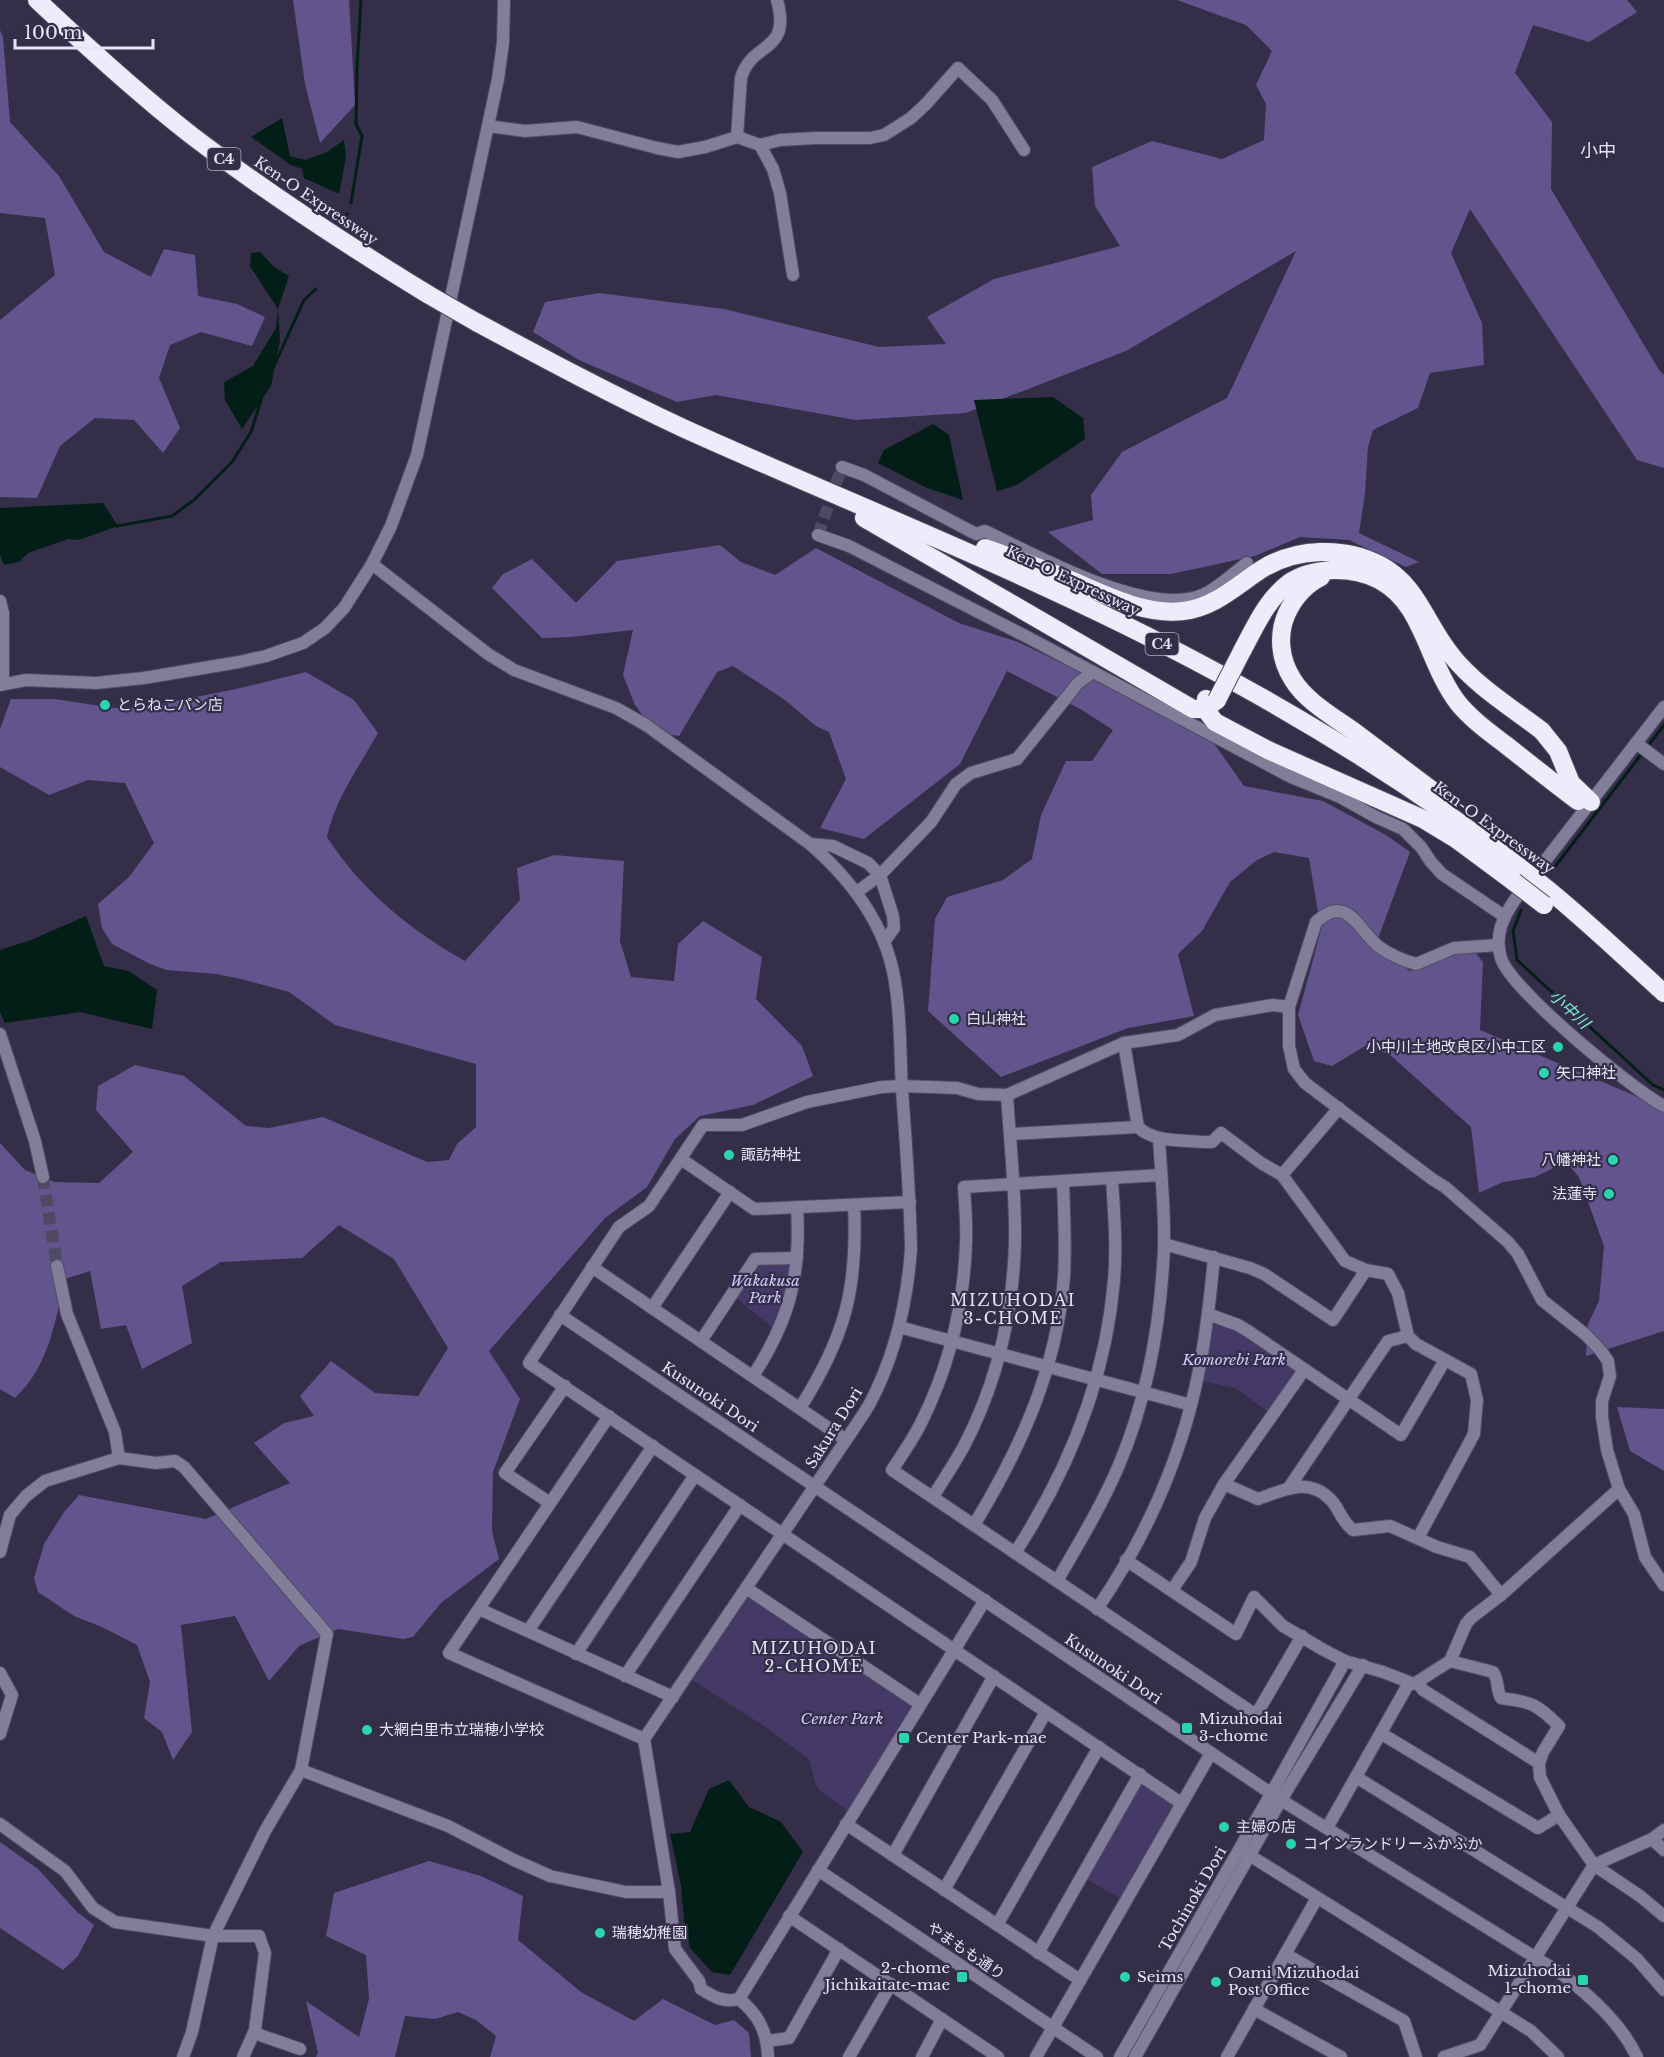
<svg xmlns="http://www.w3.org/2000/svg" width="1664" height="2057" font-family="'Libre Baskerville','Noto Sans JP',serif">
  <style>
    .green { fill: #443967 }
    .forest { fill: #62558e }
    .water { fill: #031e16 }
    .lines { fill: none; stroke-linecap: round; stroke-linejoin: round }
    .stream { stroke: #031e16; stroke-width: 3 }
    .minor-tunnel { stroke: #4f4963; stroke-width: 12; stroke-dasharray: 12 6; stroke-linecap: butt }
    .minor-casing { stroke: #504b64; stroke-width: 14 }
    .highway-casing { stroke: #504b64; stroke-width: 20 }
    .minor { stroke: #827d98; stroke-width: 12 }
    .highway { stroke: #eeecfa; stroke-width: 18 }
    .highway-bridge-casing { stroke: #504b64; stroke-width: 20; stroke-linecap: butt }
    .highway-bridge { stroke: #eeecfa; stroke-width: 18 }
    .poi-dot { fill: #29d5ad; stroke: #342e49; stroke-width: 2 }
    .labels { text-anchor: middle; stroke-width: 4.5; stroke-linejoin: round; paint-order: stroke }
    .shield { fill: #342e49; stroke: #b1adc1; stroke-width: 1.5 }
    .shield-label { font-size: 14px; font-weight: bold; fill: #e6e3f4 }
    .street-label { font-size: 15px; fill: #e6e3f4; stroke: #342e49 }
    .poi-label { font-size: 15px; fill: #e6e3f4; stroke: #342e49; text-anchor: start }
    .park-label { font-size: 15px; font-style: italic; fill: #d1c7fc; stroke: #342e49 }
    .water-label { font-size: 16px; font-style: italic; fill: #7af2ce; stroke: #342e49 }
    .neighbourhood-label { font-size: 16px; letter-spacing: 1.5px; fill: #e6e3f4; stroke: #342e49 }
    .quarter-label { font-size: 18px; fill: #e6e3f4; stroke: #342e49 }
  </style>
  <rect width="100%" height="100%" fill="#342e49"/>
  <!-- green -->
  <g class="green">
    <path d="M793,1261L791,1281L775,1330L734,1296L757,1263Z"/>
    <path d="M1214,1322L1236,1329L1296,1370L1268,1412L1235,1388L1202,1381Z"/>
    <path d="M750,1595L912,1703L913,1708L852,1807L847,1810L820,1791L816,1785L809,1759L764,1726L692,1680Z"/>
    <path d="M1142,1781L1177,1806L1123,1900L1086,1879Z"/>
  </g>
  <!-- forest -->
  <g class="forest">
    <path d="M293,0H349L355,105L320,143L305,84Z"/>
    <path d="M1177,0H1627L1637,12L1589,42L1533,25L1515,73L1552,122L1551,189L1659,370L1664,375V468L1637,460L1470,209L1451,253L1482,323L1484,365L1430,373L1418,408L1373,430L1368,447L1365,493L1359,533L1419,562L1406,567L1349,540L1300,537L1255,556L1171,574H1102L1048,532L1093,520L1091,495L1122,452L1227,398L1296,251L1126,351L966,413L855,420L716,395L677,402L579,360L533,332L545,302L599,293L724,309L879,347L946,344L927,317L994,279L1120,246L1095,206L1092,167L1152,141L1222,159L1264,140L1266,104L1256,85L1272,51L1246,25Z"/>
    <path d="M0,30L3,37L10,122L59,176L104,252L151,277L164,249L195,255L198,296L237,304L265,317L252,346L201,332L170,345L159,378L180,428L163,453L134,420L95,418L60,446L37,498L0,497V320L55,275L45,218L0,213Z"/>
    <path d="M720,545L741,562L775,575L816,548L959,623L1018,642L1206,732L1244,786L1323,801L1386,835L1410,852L1376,944L1410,971L1470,946L1483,962L1480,1030L1664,1108V1331L1586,1356L1588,1324L1599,1301L1604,1246L1579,1177L1566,1162L1535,1177L1503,1182L1479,1193L1471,1127L1389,1054L1365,1046L1332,1066L1314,1061L1298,1015L1321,930L1309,858L1274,852L1257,860L1230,882L1202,931L1178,954L1194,1016L1128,1028L1001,1077L928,1011L935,919L947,897L1003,880L1032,859L1041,815L1066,761H1092L1113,730L1082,710L1007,671L960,764L864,839L820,828L846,779L829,732L816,726L785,700L733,666L717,672L679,736L655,732L635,705L623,675L633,630L570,637L542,638L492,588L503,574L532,559L576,603L617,561Z"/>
    <path d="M306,672L354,700L378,733C359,767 335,799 327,837C361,890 410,930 465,961L520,900L517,868L554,855L624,861L620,941L631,977L674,981L678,944L703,921L762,957L756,999L802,1046L813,1076L753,1105L700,1116L675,1139L647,1187L605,1218L489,1351L520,1399L493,1472L492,1531L499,1559L441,1603L413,1637L403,1639L338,1629L299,1646L269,1681L235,1616L181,1625L192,1732L173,1760L162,1732L144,1718L150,1682L137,1645L102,1627L74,1616L38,1592L34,1578L44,1544L64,1512L79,1495L206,1519L290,1483L254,1443L284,1423L314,1416L300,1396L331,1361L375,1393L418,1396L448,1348L394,1259L339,1225L302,1258L221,1262L182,1286L192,1343L142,1369L126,1325L101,1329L90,1271L65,1279C55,1322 49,1366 15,1398L0,1389V1143L25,1170L54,1182L99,1183L133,1152L96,1110L98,1086L135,1065L184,1076L246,1126L269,1128L323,1117L427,1162L449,1160L457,1144L476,1127V1064L335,1025L289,992L241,979L216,974L166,970L148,963L112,944L102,928L98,904L129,877L154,843L125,783L88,780L49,795L0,767V729L11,699H55L113,708L152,706L236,689Z"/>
    <path d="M1617,1407L1664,1409V1471L1630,1451Z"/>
    <path d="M0,1842L38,1869L77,1912L94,1925L78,1956L63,1970L0,1928Z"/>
    <path d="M429,1861L481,1876L523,1896L518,1940L581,1992L634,2021L663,1999L715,2025L734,2020L749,2033L751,2057H490L496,2036L476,2020L458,2012L435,2019L405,2016L395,2057H316L318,2053L306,2001L359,2037L369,1999L366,1955L326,1936L334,1893Z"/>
  </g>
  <!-- water -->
  <g class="water">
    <path d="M282,118L290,156L305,160L327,152L344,140L346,157L339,194L304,178L302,169L291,165L251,137Z"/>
    <path d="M260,252L274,267L289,276L278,309L280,341L271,386L242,429L225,400L224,382L253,366L276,328L278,309L250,266L251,253Z"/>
    <path d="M1053,397L1083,418L1085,439L1017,485L997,491L974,400Z"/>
    <path d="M933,424L949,435L963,500L927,488L878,463L884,450Z"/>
    <path d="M103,503L118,526L79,540L68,539L28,553L19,562L4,565L0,555V508Z"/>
    <path d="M86,916L104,966L129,971L157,990L152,1029L80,1012L5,1023L0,1012V950L31,940Z"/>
    <path d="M729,1780L749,1807L781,1822L803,1852L730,1975L712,1972L690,1948L684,1920L681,1885L670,1834L690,1832L709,1789Z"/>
  </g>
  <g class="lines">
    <!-- stream -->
    <g class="stream">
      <path d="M351,203L362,136L356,124L357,66L361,0"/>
      <path d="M344,222L347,214"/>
      <path d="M274,366L304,300L316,289"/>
      <path d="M117,526L172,516L194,500L232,462L251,432L261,400"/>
      <path d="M1647,747L1664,725"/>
      <path d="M1554,868L1643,752"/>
      <path d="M1521,910L1513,931L1517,960L1653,1085L1664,1090"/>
    </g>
    <!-- minor-tunnel -->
    <g class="minor-tunnel">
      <path d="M818,535L842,467"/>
      <path d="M43,1177L57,1266"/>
    </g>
    <defs>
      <g id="minor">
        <path d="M488,126L525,131L577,127L657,148L678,152L705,147L737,137L760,145L780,140L816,138H870L884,135L911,118L926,104L958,68L992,100L1024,150"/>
        <path d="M737,137L741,78C752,40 792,54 777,0"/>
        <path d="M760,145L773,169L780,193L793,275"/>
        <path d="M842,467L864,475L976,534L985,531C1037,556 1137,611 1193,598C1212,594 1231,575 1247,563"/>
        <path d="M818,535L849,546L1031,639L1291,777L1340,797L1376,817L1403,829L1421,847L1431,862L1442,874L1504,916"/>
        <path d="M372,564L488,654L514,670L616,708L646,725L810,844C854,882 889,930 896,989C901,1022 900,1056 902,1090C906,1143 910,1196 911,1249C907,1303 895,1357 869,1405C862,1417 854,1428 846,1440L644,1739"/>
        <path d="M0,601L3,613V684"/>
        <path d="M0,685L26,680L96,683L144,678L239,662L266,656L303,643L325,628L344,608L372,564L391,526L417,455L498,79L503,43L504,0"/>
        <path d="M1636,743L1664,764"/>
        <path d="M810,844L833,846L868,863L880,875L893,916L894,928L884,942"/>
        <path d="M1545,861L1664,707"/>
        <path d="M857,892L880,875L931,822L956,784L971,773L1017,759L1078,683L1093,672"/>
        <path d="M1516,898C1503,917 1494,935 1501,958C1510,989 1633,1090 1664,1106"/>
        <path d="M1498,945L1454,948L1416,964C1402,960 1390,955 1378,946C1358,929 1347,893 1316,922L1289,1007V1046L1294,1069L1305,1083L1432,1179L1445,1187L1508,1242L1518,1254L1542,1300L1586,1335L1601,1351L1608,1361L1610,1376L1602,1401V1417L1607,1450L1619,1489L1634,1514L1645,1557L1664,1585"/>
        <path d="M0,1034L35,1141L43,1177"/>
        <path d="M1124,1043L1138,1127C1154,1143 1185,1140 1206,1142H1212L1221,1133L1261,1163L1282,1175L1345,1261L1366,1270L1388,1274L1398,1293L1408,1336L1416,1344L1471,1374L1477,1400L1474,1434L1418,1538"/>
        <path d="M1010,1134L1138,1127"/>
        <path d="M681,1159L754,1209L910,1202"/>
        <path d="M1161,1175L964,1187C965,1206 967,1224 966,1242C964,1305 949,1367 921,1423C913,1439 902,1455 892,1470L1256,1715L1302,1636"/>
        <path d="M1282,1175L1339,1108"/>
        <path d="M1164,1244L1250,1268L1264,1274L1333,1320L1366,1270"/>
        <path d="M57,1266L67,1314L115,1432L119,1458"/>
        <path d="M592,1267L846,1440"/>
        <path d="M652,1308L730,1192"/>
        <path d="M1208,1314L1238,1325L1248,1331L1401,1435L1445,1360"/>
        <path d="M560,1315L1281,1800L1562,1974C1591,1997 1621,2023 1637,2057"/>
        <path d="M899,1327L1191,1405"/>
        <path d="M701,1341L755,1259L797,1258"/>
        <path d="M753,1376C790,1319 801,1275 797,1207"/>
        <path d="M800,1408C845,1337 858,1289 854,1205"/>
        <path d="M609,1416L449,1653L644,1739"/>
        <path d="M1224,1484L1258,1499C1284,1490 1308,1476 1331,1500C1340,1510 1342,1522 1353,1530L1390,1526L1437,1547L1470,1557L1501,1595"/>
        <path d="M1288,1489L1388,1341L1408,1336"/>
        <path d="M933,1497C943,1480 955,1463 964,1446C997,1383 1013,1313 1015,1242C1016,1194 1010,1144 1007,1095"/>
        <path d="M550,1503L505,1473L565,1386"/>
        <path d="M974,1525C1021,1448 1057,1368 1064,1277C1066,1245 1064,1213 1063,1181"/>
        <path d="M0,1552L10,1515L26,1496L45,1481L119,1458L156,1463L175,1461L184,1467L327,1634L301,1770L265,1831L213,1936L192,2032L183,2057"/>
        <path d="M1015,1553C1068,1471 1106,1378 1114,1280C1117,1246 1114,1212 1112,1179"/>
        <path d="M1126,1560L1236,1634L1254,1597L1283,1626L1322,1649L1345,1661L1383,1672L1414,1684L1450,1661L1466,1624L1471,1618L1501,1595L1619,1489"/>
        <path d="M1057,1581C1079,1543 1102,1505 1119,1465C1148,1396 1161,1321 1164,1247C1165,1211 1161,1174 1159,1138"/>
        <path d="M746,1588L920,1704"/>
        <path d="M1172,1590L1191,1562L1205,1518L1224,1484L1304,1370"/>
        <path d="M479,1609L673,1697"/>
        <path d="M1097,1609C1142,1543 1177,1467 1195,1389C1205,1346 1210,1301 1214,1257"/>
        <path d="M528,1631L653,1446"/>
        <path d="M576,1654L695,1475"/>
        <path d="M1450,1661L1493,1672C1499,1680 1496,1689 1501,1698C1532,1702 1537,1704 1559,1726L1543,1752L1539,1763L1540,1777L1559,1815L1594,1865L1640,1896L1664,1916"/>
        <path d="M0,1673L12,1695L0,1734"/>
        <path d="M625,1676L740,1505"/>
        <path d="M1418,1683L1423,1690L1539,1763"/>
        <path d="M1382,1734L1538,1828L1559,1815"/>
        <path d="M644,1739L669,1892L675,1949L699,1981L701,1989C714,1997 724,2003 739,1999L985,1600"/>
        <path d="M301,1770L448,1826L514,1860L550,1876L626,1892H669"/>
        <path d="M1356,1777L1598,1927L1637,1959L1664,1990"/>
        <path d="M1181,1803L529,1363L619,1227L649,1206L703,1125H742L807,1102L882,1087L902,1086L957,1088L978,1094L1007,1095L1124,1043L1178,1035L1215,1015L1273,1005L1289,1007"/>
        <path d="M0,1824L65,1871L93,1908L115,1922L213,1936H259L265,1953L255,2030L243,2057"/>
        <path d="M846,1824L1080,1980"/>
        <path d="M1327,1828L1409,1683"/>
        <path d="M1652,1839L1664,1850"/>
        <path d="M893,1855L994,1676"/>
        <path d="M1249,1855L1531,2031L1558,2057"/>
        <path d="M818,1870L1097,2057"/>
        <path d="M944,1890L1046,1712"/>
        <path d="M789,1916L998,2057"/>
        <path d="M997,1925L1099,1747"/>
        <path d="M1038,1953L1140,1774"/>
        <path d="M1285,1954L1404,2021L1416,2057"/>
        <path d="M739,1999C759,2015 767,2032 768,2057"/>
        <path d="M1254,2009L1341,2057"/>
        <path d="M254,2033L300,2049"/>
        <path d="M767,2041L789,2038L839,1949"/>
        <path d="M849,2057L891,1984"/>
        <path d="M922,2057L942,2019"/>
        <path d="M1036,2057L1211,1753"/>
        <path d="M1120,2057L1271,1794L1345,1661"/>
        <path d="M1135,2057L1281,1800L1363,1665"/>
        <path d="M1227,2057L1317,1898"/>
        <path d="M1444,2057L1480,2045L1594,1865L1652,1839L1664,1830"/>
      </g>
      <g id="highway">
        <path d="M37,0C87,47 137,93 191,135C267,193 347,245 429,295"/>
        <path d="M476,322C545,359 614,396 685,429C869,512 1058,584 1236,683C1343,742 1450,811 1546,888C1587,921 1625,958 1664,993"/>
        <path d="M864,518L1193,709H1205L1217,700"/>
        <path d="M985,548C1014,558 1042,569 1070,580C1104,594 1145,616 1183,611C1214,608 1237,585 1262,569C1296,548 1344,546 1380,565C1418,585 1426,625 1452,656C1476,686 1512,708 1542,731L1558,751L1571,783L1591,802"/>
        <path d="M1321,577C1305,585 1294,598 1287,613C1277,635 1280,660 1293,680C1306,701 1332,716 1352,730C1383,753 1414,777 1445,800"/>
        <path d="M1242,651C1255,627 1267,599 1289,583C1302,574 1317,571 1332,570C1365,569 1392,581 1410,609C1429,639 1436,674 1458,703C1471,719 1489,732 1506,745C1530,764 1554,783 1578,801"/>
        <path d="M1206,699L1205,709L1215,722L1270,751L1423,819L1456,839L1514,882"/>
      </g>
    </defs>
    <!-- minor casing -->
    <use href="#minor" class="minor-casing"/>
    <!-- highway casing -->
    <use href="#highway" class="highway-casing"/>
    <!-- minor -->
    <use href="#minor" class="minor"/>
    <!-- highway -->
    <use href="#highway" class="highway"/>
    <defs>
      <g id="highway-bridge">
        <path d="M429,295L476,322"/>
        <path d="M1217,700L1242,651"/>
        <path d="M1514,882L1544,905"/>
      </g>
    </defs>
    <!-- highway-bridge casing -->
    <use href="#highway-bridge" class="highway-bridge-casing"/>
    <!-- highway-bridge -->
    <use href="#highway-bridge" class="highway-bridge"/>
  </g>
  <!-- markers -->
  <g class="poi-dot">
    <circle cx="105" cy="705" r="6"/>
    <circle cx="954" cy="1019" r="6"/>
    <circle cx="1558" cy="1047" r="6"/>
    <circle cx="1544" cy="1073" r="6"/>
    <circle cx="729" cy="1155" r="6"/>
    <circle cx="1613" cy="1160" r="6"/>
    <circle cx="1609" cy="1194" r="6"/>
    <rect x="1181" y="1722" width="12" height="12" rx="3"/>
    <circle cx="367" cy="1730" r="6"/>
    <rect x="898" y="1732" width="12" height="12" rx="3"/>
    <circle cx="1224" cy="1827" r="6"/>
    <circle cx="1291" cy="1844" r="6"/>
    <circle cx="600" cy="1933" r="6"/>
    <rect x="956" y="1971" width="12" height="12" rx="3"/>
    <circle cx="1125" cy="1977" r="6"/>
    <rect x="1577" y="1974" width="12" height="12" rx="3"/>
    <circle cx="1216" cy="1982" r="6"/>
  </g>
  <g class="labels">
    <!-- shield labels -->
    <g class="shield">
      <rect x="207.5" y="148" width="33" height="22" rx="4.5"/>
      <rect x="1145.5" y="633" width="33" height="22" rx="4.5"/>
    </g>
    <g class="shield-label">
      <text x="224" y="164">C4</text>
      <text x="1162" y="649">C4</text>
    </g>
    <!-- street labels -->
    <g class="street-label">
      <text transform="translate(316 201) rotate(34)" y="5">Ken-O Expressway</text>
      <text transform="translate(1073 581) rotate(25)" y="5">Ken-O Expressway</text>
      <text transform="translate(1494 828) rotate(36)" y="5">Ken-O Expressway</text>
      <text transform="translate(710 1397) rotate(34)" y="5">Kusunoki Dori</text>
      <text transform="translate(834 1428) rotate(-58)" y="5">Sakura Dori</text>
      <text transform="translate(1113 1669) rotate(34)" y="5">Kusunoki Dori</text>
      <text transform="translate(1193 1899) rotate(-60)" y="5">Tochinoki Dori</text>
      <text transform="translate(966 1951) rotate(34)" y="5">やまもも通り</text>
    </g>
    <!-- poi labels -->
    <g class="poi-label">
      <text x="117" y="710">とらねこパン店</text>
      <text x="966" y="1024">白山神社</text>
      <text x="1546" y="1052" text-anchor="end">小中川土地改良区小中工区</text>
      <text x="1556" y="1078">矢口神社</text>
      <text x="741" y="1160">諏訪神社</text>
      <text x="1601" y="1165" text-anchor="end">八幡神社</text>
      <text x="1597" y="1199" text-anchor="end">法蓮寺</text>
      <text x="1199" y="1724">Mizuhodai<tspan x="1199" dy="17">3-chome</tspan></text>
      <text x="379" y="1735">大網白里市立瑞穂小学校</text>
      <text x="916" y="1743">Center Park-mae</text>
      <text x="1236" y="1832">主婦の店</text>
      <text x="1303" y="1849">コインランドリーふかふか</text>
      <text x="612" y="1938">瑞穂幼稚園</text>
      <text x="950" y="1973" text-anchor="end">2-chome<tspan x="950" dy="17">Jichikaitate-mae</tspan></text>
      <text x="1571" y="1976" text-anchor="end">Mizuhodai<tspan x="1571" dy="17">1-chome</tspan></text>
      <text x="1228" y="1978">Oami Mizuhodai<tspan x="1228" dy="17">Post Office</tspan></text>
      <text x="1137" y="1982">Seims</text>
    </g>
    <!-- park labels -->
    <g class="park-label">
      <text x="765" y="1286">Wakakusa<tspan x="765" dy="17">Park</tspan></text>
      <text x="1234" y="1365">Komorebi Park</text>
      <text x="842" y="1724">Center Park</text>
    </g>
    <!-- water labels -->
    <g class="water-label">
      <text transform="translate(1570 1009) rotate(43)" y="6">小中川</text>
    </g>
    <!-- neighbourhood labels -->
    <g class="neighbourhood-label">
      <text x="1013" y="1306">MIZUHODAI<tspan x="1013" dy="18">3-CHOME</tspan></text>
      <text x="814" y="1654">MIZUHODAI<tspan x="814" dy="18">2-CHOME</tspan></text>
    </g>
    <!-- quarter labels -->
    <g class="quarter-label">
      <text x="1598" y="157">小中</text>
    </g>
  </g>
  <!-- scale -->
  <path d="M15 39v9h138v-9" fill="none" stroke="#e6e3f4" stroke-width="3"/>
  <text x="24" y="39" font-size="18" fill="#e6e3f4" stroke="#342e49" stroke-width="4.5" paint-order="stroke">100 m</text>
</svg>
